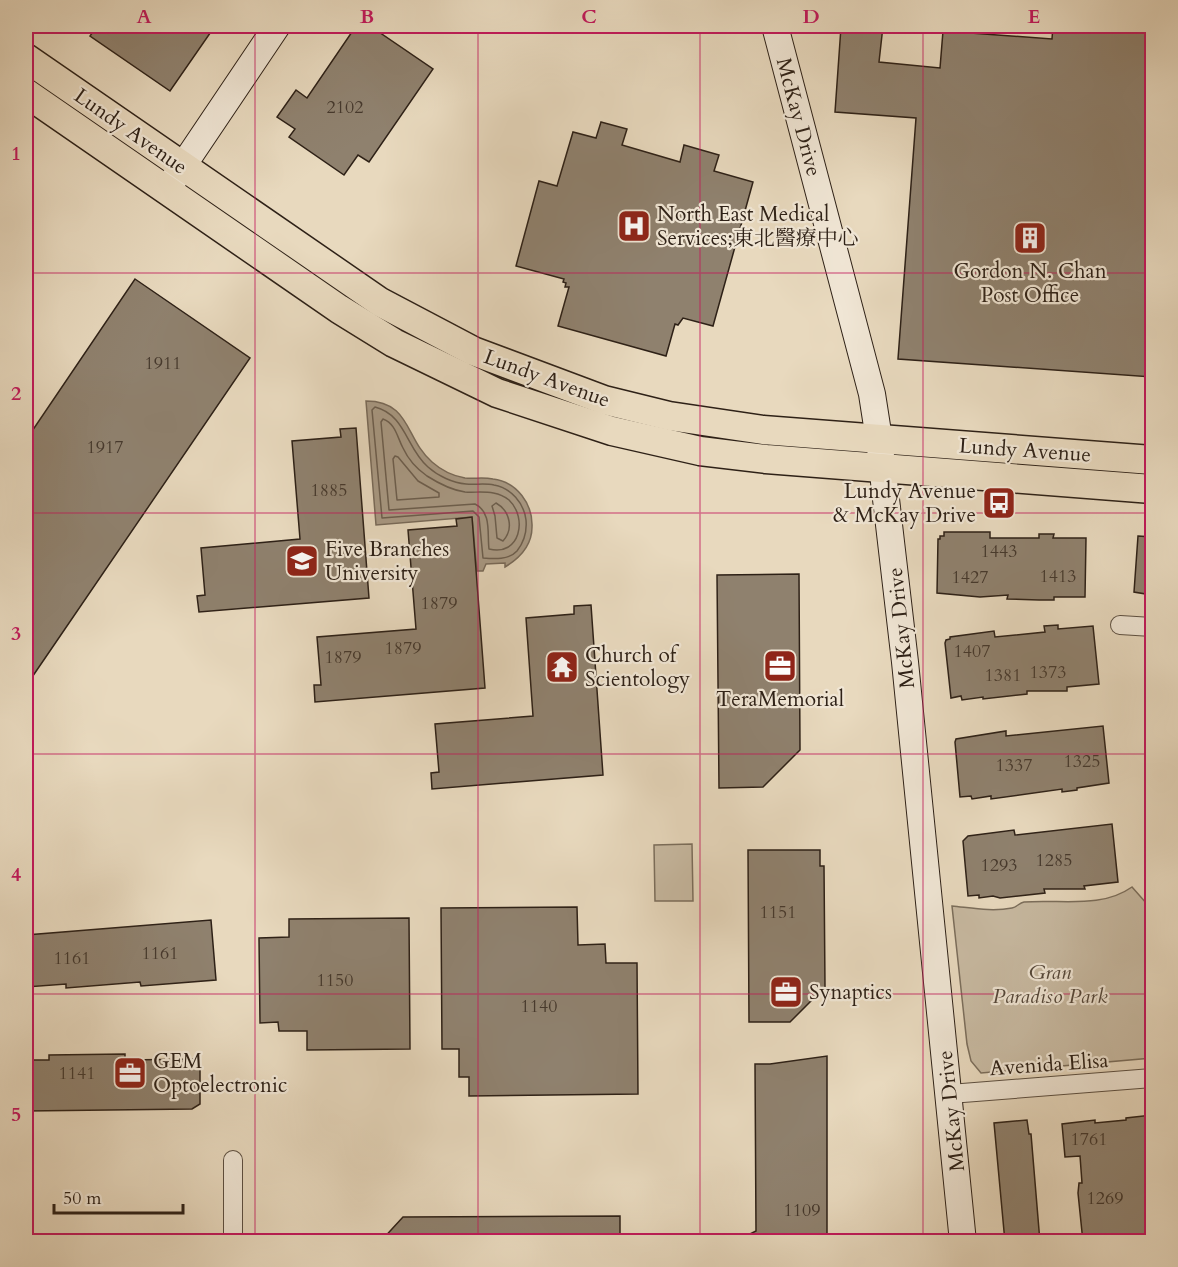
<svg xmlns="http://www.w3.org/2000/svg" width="1178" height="1267" font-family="Cardo,'Noto Serif SC',serif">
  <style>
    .green { fill: #c8baa2; stroke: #7b6e5c; stroke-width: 1.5 }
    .water { fill: #a99a85; stroke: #786a59; stroke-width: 1.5 }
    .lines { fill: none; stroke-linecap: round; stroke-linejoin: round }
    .shore { stroke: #6c5e4e; stroke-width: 1.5 }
    .building { fill: #8f816e; stroke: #2e2117; stroke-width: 1.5 }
    .street-casing { stroke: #5c4f41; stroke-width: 20 }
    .secondary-casing { stroke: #2e2117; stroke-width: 28 }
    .primary-casing { stroke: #2e2117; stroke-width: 31 }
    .street { stroke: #f0e6d5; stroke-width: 18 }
    .secondary { stroke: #f0e6d5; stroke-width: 26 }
    .primary { stroke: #e8d9be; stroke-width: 28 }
    .grid { fill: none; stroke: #c2185b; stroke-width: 1.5; stroke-opacity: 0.55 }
    .labels { text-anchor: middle; stroke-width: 4.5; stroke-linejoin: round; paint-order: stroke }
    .number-label { font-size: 18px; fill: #46392d }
    .street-label { font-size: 21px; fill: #2e2117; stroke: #f0e6d5 }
    .poi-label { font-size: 21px; fill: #2e2117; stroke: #f0e6d5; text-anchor: start }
    .park-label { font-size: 21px; font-style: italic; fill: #54473a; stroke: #f0e6d5 }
    .neatline { fill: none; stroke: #c2185b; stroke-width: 2 }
    .grid-label { font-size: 20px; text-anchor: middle; font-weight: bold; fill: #c2185b }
  </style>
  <rect width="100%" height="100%" fill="#e8d9be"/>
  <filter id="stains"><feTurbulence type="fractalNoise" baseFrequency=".00333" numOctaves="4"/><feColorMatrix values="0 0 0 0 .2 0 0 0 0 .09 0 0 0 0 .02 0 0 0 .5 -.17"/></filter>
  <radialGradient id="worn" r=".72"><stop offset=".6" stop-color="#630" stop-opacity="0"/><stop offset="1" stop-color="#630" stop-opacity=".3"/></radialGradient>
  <!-- green -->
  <g class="green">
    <path d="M692,844L693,901H655L654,845Z"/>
    <path d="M1132,887L1147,904L1152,900V1058L981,1073L971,1061L967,1044L952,906C972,908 992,912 1012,908C1017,907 1019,903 1024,902C1061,899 1101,909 1132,887Z"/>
  </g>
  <!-- water -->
  <path class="water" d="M366,401C411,401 405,439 432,462C441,470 453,476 465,478C474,479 483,477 493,479C517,482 533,504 532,527C532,545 520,558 505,567V563L486,564L483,571H477L472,517L376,525Z"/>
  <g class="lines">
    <!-- shore -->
    <g class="shore">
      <path d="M375,407C406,415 406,448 428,467C438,476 453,483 466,484C475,485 485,483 494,485C511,488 524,503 526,520C527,531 524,542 517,551C509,560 494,559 483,558L479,517L473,511L382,518L372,410Z"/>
      <path d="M383,419C396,424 397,437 403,448C408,459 417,469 427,476C438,483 451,490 465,492C480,493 496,489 509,500C528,518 520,557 489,549C487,534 492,512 475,504L389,510L381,422Z"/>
      <path d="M395,456L398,457L418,481L439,493V497L397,500L393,459Z"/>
      <path d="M496,503C510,511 514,529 503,541L497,538L495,516L492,506Z"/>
    </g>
  </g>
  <!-- building -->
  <g class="building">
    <path d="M97,26H215L170,91L90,36Z"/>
    <path d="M356,26H370L433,69L369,162L358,155L344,175L289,137L295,129L277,117L296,90L307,98Z"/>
    <path d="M868,26H883L879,62L940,68L943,31L1052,39L1053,26H1152V377L898,359L916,118L835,112L841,27L868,30Z"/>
    <path d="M601,122L627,129L622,145L680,162L684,145L719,155L714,171L753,182L713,326L683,318L678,325L675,324L666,356L558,326L569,287H565L566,283L563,282L564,279L516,266L539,181L557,186L573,132L596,138Z"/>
    <path d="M135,279L250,358L26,686V440Z"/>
    <path d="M356,428L369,598L199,612L197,596L205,595L201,548L300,539L292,441L341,437L340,429Z"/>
    <path d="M472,517L485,688L315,702L314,685H321L317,637L416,629L408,530L457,526L456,519Z"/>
    <path d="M944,532H990V538H1039V534H1054L1053,538H1086L1085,597H1054V600H1039L1007,599L1008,595L980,597L937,593L938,539H940V536H944Z"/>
    <path d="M1138,536L1152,537V595L1134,592Z"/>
    <path d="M799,574L800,750L763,787L719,788L717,575Z"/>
    <path d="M591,605L603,775L432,789L431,773L439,772L435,724L533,716L526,618L574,614V606Z"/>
    <path d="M1058,625V629L1093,626L1099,684L1067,687V691H1027V694L983,699V697L962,700L961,696L951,698L945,643L946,640L950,639V637L994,631L995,637L1045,632L1044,626Z"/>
    <path d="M1103,726L1109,783L1077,788V790L1062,792V789L991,799V796L972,799L971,796L960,797L955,742L956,739L1006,731V736Z"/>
    <path d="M1112,824L1118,882L1084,886L1085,889H1044L1045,893L1000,898L993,896L979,898V895L968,896L963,841L968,836L1014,830L1015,835Z"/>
    <path d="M748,850H820V866H824L825,987L790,1022H749Z"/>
    <path d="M577,907L578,945L605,944L606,963H637L638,1094L469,1096V1077H459V1049H442L441,908Z"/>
    <path d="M409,918L410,1049L307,1050V1031H279L278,1022L260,1023L259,938L289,937V919Z"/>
    <path d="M211,920L216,980L141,986L140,982L66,988V984L26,987V935Z"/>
    <path d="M125,1054V1060L200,1059V1104L192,1109L26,1111V1060H49V1055Z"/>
    <path d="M827,1056V1242H734L756,1231L755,1064H770Z"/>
    <path d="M1152,1115V1242H1083L1078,1193L1079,1183H1082L1080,1156L1065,1157L1062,1124L1095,1120V1123L1126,1120V1118Z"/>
    <path d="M1027,1120L1029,1134H1031L1040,1242H1005L994,1123Z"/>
    <path d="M620,1216V1242H380L403,1217Z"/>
  </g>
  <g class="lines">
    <defs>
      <g id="street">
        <path d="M1120,625L1152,627"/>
        <path d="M950,1094L1152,1078"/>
        <path d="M233,1160V1242"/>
      </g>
      <g id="secondary">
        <path d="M775,26L872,394L879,439L905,662L963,1242"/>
        <path d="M172,182L277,26"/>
      </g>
      <g id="primary">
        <path d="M26,58L380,302L473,351L604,400L669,416L763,430L1152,460"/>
        <path d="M26,93L339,309L394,343L497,393L612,431L700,451L766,459L1152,489"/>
      </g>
    </defs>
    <!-- street casing -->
    <use href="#street" class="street-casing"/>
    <!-- secondary casing -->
    <use href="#secondary" class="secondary-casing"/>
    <!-- primary casing -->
    <use href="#primary" class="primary-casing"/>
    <!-- street -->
    <use href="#street" class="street"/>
    <!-- secondary -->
    <use href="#secondary" class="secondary"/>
    <!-- primary -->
    <use href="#primary" class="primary"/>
  </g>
  <!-- grid -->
  <path class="grid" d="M255,26V1242M478,26V1242M700,26V1242M923,26V1242M26,273H1152M26,513H1152M26,754H1152M26,994H1152"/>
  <!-- icons -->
  <defs>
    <symbol id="hospital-square" viewBox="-11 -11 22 22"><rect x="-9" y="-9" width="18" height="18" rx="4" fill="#8f2418" stroke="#f0e6d5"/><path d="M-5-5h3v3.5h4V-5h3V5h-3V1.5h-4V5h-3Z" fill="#fff"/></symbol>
    <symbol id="building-square" viewBox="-11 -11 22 22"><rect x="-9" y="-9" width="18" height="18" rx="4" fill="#8f2418" stroke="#f0e6d5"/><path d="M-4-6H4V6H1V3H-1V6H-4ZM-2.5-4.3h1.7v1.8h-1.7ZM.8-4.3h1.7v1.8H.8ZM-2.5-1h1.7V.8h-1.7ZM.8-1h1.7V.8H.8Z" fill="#fff"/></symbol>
    <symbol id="bus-square" viewBox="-11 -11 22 22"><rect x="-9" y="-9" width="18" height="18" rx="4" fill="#8f2418" stroke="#f0e6d5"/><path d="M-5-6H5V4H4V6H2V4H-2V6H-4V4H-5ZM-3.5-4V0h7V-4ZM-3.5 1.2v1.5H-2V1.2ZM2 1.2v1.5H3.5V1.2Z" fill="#fff"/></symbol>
    <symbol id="university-square" viewBox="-11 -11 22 22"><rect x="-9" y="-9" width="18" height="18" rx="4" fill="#8f2418" stroke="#f0e6d5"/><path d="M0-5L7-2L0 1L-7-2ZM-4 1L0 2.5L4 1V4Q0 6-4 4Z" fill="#fff"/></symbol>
    <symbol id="office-square" viewBox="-11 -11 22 22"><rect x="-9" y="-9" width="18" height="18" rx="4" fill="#8f2418" stroke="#f0e6d5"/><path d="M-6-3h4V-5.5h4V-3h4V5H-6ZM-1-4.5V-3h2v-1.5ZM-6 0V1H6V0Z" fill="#fff"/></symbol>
    <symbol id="temple-square" viewBox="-11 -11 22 22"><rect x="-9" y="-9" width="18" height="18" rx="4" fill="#8f2418" stroke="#f0e6d5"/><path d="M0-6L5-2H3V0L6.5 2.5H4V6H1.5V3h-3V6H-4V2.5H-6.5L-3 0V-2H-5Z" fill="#fff"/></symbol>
  </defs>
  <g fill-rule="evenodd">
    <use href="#hospital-square" x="615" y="207" width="38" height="38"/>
    <use href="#building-square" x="1011" y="219" width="38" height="38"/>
    <use href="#bus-square" x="980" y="484" width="38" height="38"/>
    <use href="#university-square" x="283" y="542" width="38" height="38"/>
    <use href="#office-square" x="761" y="647" width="38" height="38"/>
    <use href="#temple-square" x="543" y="648" width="38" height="38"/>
    <use href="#office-square" x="767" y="973" width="38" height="38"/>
    <use href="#office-square" x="111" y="1054" width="38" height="38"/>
  </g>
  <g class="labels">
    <!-- number labels -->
    <g class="number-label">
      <text x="345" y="113">2102</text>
      <text x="163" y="369">1911</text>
      <text x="105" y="453">1917</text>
      <text x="329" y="496">1885</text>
      <text x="999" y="557">1443</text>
      <text x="1058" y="582">1413</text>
      <text x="970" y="583">1427</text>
      <text x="439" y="609">1879</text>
      <text x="403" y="654">1879</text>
      <text x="972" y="657">1407</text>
      <text x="343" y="663">1879</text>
      <text x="1048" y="678">1373</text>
      <text x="1003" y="681">1381</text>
      <text x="1082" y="767">1325</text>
      <text x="1014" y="771">1337</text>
      <text x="1054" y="866">1285</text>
      <text x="999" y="871">1293</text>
      <text x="778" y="918">1151</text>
      <text x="160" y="959">1161</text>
      <text x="72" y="964">1161</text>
      <text x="335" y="986">1150</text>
      <text x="539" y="1012">1140</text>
      <text x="77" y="1079">1141</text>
      <text x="1089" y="1145">1761</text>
      <text x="1105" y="1204">1269</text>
      <text x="802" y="1216">1109</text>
    </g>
    <!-- street labels -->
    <g class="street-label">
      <text transform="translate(799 117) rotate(75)" y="7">McKay Drive</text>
      <text transform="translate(131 131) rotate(35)" y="7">Lundy Avenue</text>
      <text transform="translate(547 378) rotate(20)" y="7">Lundy Avenue</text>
      <text transform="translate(1025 450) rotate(4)" y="7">Lundy Avenue</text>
      <text transform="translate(901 628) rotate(-96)" y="7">McKay Drive</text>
      <text transform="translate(1049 1064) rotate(-4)" y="7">Avenida Elisa</text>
      <text transform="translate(951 1111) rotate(-96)" y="7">McKay Drive</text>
    </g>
    <!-- poi labels -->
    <g class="poi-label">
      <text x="657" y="221">North East Medical<tspan x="657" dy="24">Services;東北醫療中心</tspan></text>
      <text x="1030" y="278" text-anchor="middle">Gordon N. Chan<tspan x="1030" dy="24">Post Office</tspan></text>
      <text x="976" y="498" text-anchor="end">Lundy Avenue<tspan x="976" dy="24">&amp; McKay Drive</tspan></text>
      <text x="325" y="556">Five Branches<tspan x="325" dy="24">University</tspan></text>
      <text x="585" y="662">Church of<tspan x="585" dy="24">Scientology</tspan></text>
      <text x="780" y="706" text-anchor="middle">TeraMemorial</text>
      <text x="809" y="999">Synaptics</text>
      <text x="153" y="1068">GEM<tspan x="153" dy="24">Optoelectronic</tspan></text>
    </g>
    <!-- park labels -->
    <g class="park-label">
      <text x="1050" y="979">Gran<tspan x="1050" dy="24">Paradiso Park</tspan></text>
    </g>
  </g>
  <!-- margin -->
  <rect width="1178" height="1267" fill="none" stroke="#e8d9be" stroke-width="66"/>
  <!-- scale -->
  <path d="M54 1204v9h129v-9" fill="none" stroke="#2e2117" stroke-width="3"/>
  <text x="63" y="1204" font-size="18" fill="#2e2117" stroke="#f0e6d5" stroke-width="4.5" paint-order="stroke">50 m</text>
  <rect x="33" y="33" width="1112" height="1201" class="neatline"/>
  <g class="grid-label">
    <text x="144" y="23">A</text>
    <text x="367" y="23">B</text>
    <text x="589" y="23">C</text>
    <text x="811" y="23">D</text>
    <text x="1034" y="23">E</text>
    <text x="16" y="160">1</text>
    <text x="16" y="400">2</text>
    <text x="16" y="640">3</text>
    <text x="16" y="881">4</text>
    <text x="16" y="1121">5</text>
  </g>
  <rect width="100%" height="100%" filter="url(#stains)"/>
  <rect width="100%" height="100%" fill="url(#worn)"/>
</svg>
